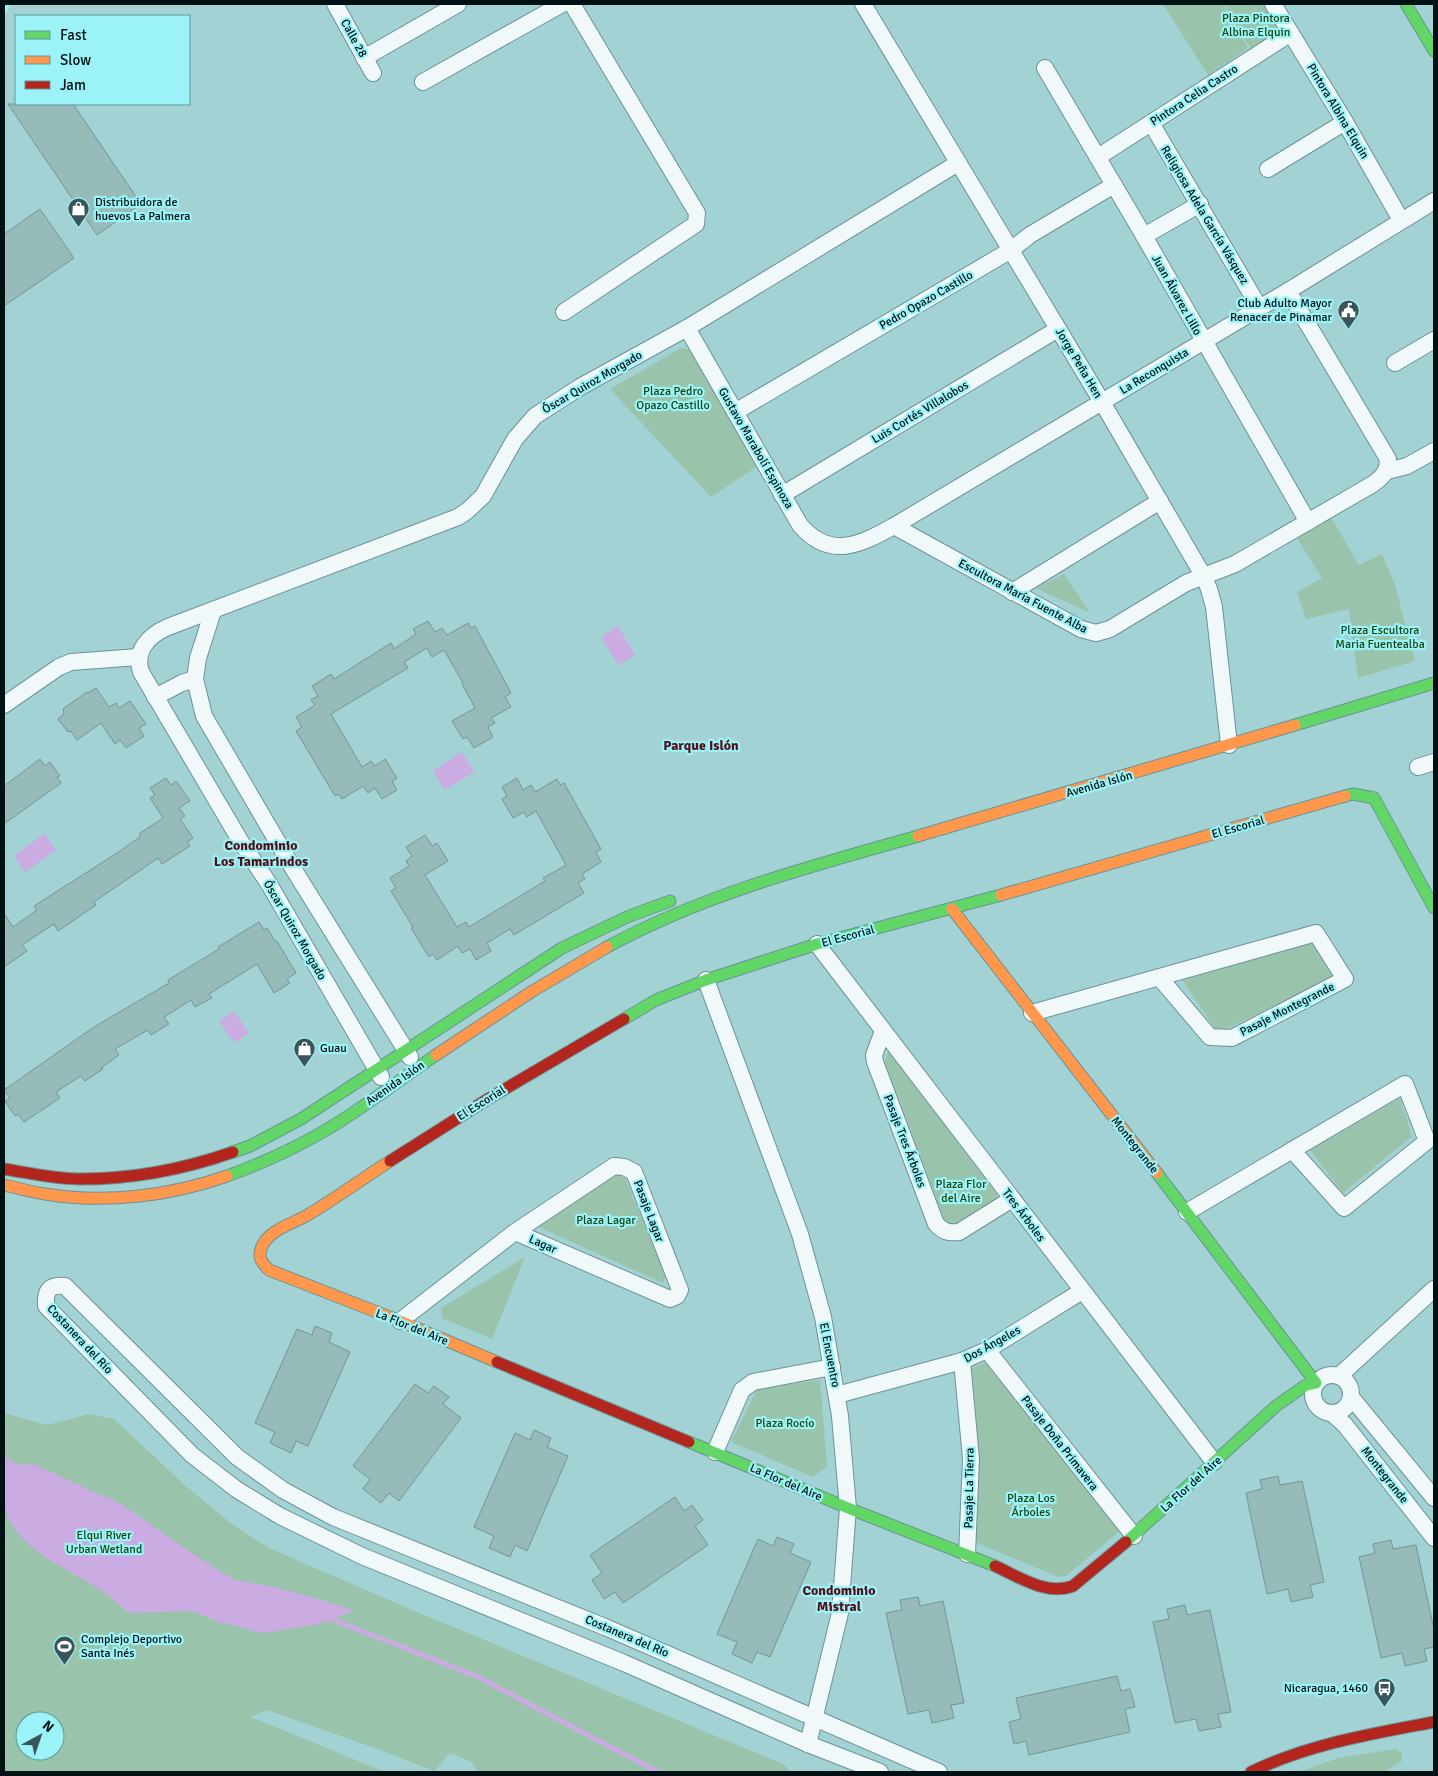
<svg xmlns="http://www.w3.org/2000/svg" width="1438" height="1776" font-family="Signika,sans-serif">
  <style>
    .green { fill: #99c4ab; fill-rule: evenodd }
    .water { fill: #caabe2 }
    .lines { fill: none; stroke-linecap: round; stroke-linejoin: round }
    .stream { stroke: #caabe2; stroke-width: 5 }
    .building { fill: #96bbb9; stroke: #719796 }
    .street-casing { stroke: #6b9396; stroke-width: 18 }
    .fast-casing { stroke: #6b9396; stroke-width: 13 }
    .slow-casing { stroke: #6b9396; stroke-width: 13 }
    .jam-casing { stroke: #6b9396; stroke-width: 13 }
    .street { stroke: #f1f8f9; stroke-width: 16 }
    .fast { stroke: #63d668; stroke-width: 11 }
    .slow { stroke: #ff974d; stroke-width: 11 }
    .jam { stroke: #b3261e; stroke-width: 11 }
    .rail-casing { stroke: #b5c2c3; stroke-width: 5.5 }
    .rail { stroke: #9bf3f8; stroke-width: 4; stroke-dasharray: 11; stroke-linecap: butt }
    .labels { text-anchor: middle; stroke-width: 4.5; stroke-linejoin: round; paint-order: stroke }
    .park-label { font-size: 12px; fill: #19440f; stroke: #9bf3f8 }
    .street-label { font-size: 12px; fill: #001113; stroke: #9bf3f8 }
    .poi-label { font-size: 12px; fill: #001113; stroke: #9bf3f8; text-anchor: start }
    .neighbourhood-label { font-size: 14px; font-weight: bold; fill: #540e16; stroke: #9bf3f8 }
  </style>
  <rect width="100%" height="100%" fill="#a3d2d5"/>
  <!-- green -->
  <g class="green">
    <path d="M1163,4H1222L1248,48L1208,75Z"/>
    <path d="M1223,4H1264L1281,32L1252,51Z"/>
    <path d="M681,348L691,350L758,466L711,497L610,389Z"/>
    <path d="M1331,517L1359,565L1382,554L1395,585L1415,661L1358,678L1349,609L1306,619L1297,592L1322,578L1297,538Z"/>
    <path d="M1064,574L1090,613L1036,588Z"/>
    <path d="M1314,942L1334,977L1218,1033L1182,980Z"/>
    <path d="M888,1051L997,1193V1199L992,1205L956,1223L949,1224L945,1221L885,1062Z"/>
    <path d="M1400,1098L1412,1136L1343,1193L1310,1150Z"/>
    <path d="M611,1174H618L625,1178L666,1276L663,1283L536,1226Z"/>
    <path d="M525,1257L492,1339L442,1318L441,1308Z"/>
    <path d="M986,1363L1121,1530L1066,1576L1058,1577L975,1542L979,1458L972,1368Z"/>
    <path d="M820,1380L827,1466L813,1477L731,1442L756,1391L763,1388Z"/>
    <path d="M4,1413L47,1425L89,1414L114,1419L188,1488L233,1525L269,1548L410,1609L783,1764L791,1772H478L472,1762L450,1753L434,1771L380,1750L267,1710L251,1717L385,1772H4ZM25,1721H55V1751H25Z"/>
    <path d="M1396,1749L1402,1753V1761L1384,1772H1299L1338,1758Z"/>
  </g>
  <!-- water -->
  <g class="water">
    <path d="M618,626L635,655L618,665L601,637Z"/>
    <path d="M462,752L474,772L445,790L433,771Z"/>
    <path d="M44,834L56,850L25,872L14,856Z"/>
    <path d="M234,1011L249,1033L234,1043L219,1021Z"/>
    <path d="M4,1463L35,1465L123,1505L191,1553L235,1580L270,1586L319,1599L354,1611L319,1624L262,1633L219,1622L192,1611L129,1613C119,1605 110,1595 99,1589C67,1568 16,1549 5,1509C1,1495 4,1478 4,1463Z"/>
  </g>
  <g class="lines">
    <!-- stream -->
    <g class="stream">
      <path d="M4,1458L15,1467"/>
      <path d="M326,1617L476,1676L658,1772"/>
    </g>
  </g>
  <!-- building -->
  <g class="building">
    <path d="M8,104H73L141,204L97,235Z"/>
    <path d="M40,209L74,258L4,306V234Z"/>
    <path d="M428,621L435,632L442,628L447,635L468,623L471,628L475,626L511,693L505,697L511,707L491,718L495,723L488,727L493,737L474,748L467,737L463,739L452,721L475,708L462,684L463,683L444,650L432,657L427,648L404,662L408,668L331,714L362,767L371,761L375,766L385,759L397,778L392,781L397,790L382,799L375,788L368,793L363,786L342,799L339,794L335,796L296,731L302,727L296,717L315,705L311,700L318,696L312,686L331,674L334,679L391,643L394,649L416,634L413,629Z"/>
    <path d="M96,688L109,707L116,703L119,708L130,701L146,724L139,728L144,736L126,748L120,740L115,744L101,723L77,740L71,731L68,732L58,719L64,714L63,709L87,692L88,693Z"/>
    <path d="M40,759L45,766L50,762L60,776L57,777L61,783L4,824V786Z"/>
    <path d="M166,778L171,785L176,781L190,801L179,808L185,816L180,819L193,838L187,842L190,846L162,864L158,858L94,902L96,905L58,931L54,924L22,945L27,951L4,967V913L13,927L37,910L34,906L117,853L141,836L139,834L163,818L150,798L155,795L150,788Z"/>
    <path d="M517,778L523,790L531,785L535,792L557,779L560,785L564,783L601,849L596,852L601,862L582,874L585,879L578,883L584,893L514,935L510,929L487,943L491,951L476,960L470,949L462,953L458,946L437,960L433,954L429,957L411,928L413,927L391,891L396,888L390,878L409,866L406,861L412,856L406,847L425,835L432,846L437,843L448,861L425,875L457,927L466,922L469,927L545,881L543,878L566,865L536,811L527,817L524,812L513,818L502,799L507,796L502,787Z"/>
    <path d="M259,922L264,930L267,928L275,941H277L296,973L287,979L290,983L274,993L257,964L209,994L212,998L195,1007L191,1000L164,1017L169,1024L151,1035L148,1030L115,1049L119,1055L101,1068L103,1069L85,1081L81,1076L56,1092L60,1098L24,1122L18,1114L15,1116L5,1101L10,1098L4,1090L94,1027L169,983L168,980L219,949L218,947Z"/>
    <path d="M315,1326L332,1333L329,1342L350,1352L308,1446L296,1441L291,1453L270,1443L275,1432L255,1423L297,1329L312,1335Z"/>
    <path d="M415,1384L428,1393L434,1386L449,1397L443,1404L461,1418L399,1501L389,1493L381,1503L363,1489L370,1479L353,1466Z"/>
    <path d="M534,1430L551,1438L547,1447L568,1456L527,1551L515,1545L510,1557L489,1548L494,1536L474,1527L515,1433L530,1440Z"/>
    <path d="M1278,1476L1280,1485L1302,1481L1324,1582L1310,1585L1313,1597L1291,1602L1288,1589L1267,1594L1246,1493L1262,1489L1260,1480Z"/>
    <path d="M675,1497L684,1511L692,1505L703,1520L695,1526L708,1545L623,1603L615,1592L604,1599L592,1580L602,1573L590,1555Z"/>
    <path d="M777,1537L794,1544L790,1553L811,1562L770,1657L757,1652L752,1663L732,1654L737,1642L717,1634L758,1539L773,1546Z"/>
    <path d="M1391,1540L1393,1549L1416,1545L1434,1630V1647L1424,1649L1427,1661L1405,1666L1402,1653L1381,1658L1359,1557L1375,1553L1373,1544Z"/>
    <path d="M918,1597L920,1606L943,1601L964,1703L951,1705L954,1718L932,1723L929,1710L908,1714L886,1613L902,1610L900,1600Z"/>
    <path d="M1185,1605L1187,1615L1210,1610L1231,1712L1218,1714L1221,1727L1199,1731L1196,1719L1175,1723L1153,1622L1169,1619L1167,1609Z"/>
    <path d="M1117,1676L1121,1691L1130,1689L1135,1707L1125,1709L1130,1732L1029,1755L1026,1741L1014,1744L1009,1722L1021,1719L1016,1698Z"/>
  </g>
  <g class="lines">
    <defs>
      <g id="street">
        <path d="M335,4L373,73"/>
        <path d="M863,4L1102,402L1204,577L1209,589L1214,607L1229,745"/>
        <path d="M1273,4L1345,122L1401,220"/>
        <path d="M364,58L458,4"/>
        <path d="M1045,68L1144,236L1308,522"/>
        <path d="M423,82L562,4"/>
        <path d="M1151,123L1259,307"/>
        <path d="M1098,157L1291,33"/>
        <path d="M1268,169L1345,122"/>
        <path d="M1144,236L1200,204"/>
        <path d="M564,312L696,224L697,213L572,4"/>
        <path d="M687,328L800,525C830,560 860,545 894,526L1288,291L1434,201"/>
        <path d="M1395,363L1434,340"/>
        <path d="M735,412L1011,250L1030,235L1114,185"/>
        <path d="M1387,471L1407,466L1434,451"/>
        <path d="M782,495L1058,329"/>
        <path d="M894,526L1081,629L1096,633L1110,629L1186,583L1235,564L1373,484C1383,477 1388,471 1388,459L1288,291"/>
        <path d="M1012,592L1160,501"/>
        <path d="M213,611L198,658L195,679L204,716L294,870L410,1057"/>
        <path d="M155,697L182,683L195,679"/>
        <path d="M4,705L59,667L71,662L138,657"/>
        <path d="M1418,767L1434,762"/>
        <path d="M817,944L1214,1462"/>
        <path d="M706,980L800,1234L823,1317L840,1416L848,1508L840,1613L808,1744"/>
        <path d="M1032,1013C1127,986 1222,960 1316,933L1345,979L1232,1038L1210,1037L1159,977"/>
        <path d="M883,1031L874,1055L875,1062L936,1224C944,1232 948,1233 959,1232L1012,1199"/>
        <path d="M381,1077L269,884L241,842L141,672C134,651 149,635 168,627L458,517L467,511L483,496L515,439L535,416L580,387L687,328L958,163"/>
        <path d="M1187,1212L1405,1084L1427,1141L1344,1208L1292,1150"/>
        <path d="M400,1321L515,1232L614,1166L624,1167L634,1172L680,1290L677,1296L670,1299L515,1232"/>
        <path d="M987,1350L1134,1536"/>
        <path d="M962,1361L971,1459L967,1554"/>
        <circle cx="1332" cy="1394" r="19"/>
        <path d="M1339,1376L1434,1289"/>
        <path d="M837,1395L962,1361L987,1350L1082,1291"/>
        <path d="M1351,1397L1434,1498"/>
        <path d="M1333,1414L1345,1425L1434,1538"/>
        <path d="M715,1452L742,1390L753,1382L832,1367"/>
        <path d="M880,1772L808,1744L624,1663L362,1556L280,1516L236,1489L192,1455L46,1306C45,1291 49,1284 65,1286L237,1457L283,1490L333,1517L605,1627L939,1772"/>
      </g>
      <g id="fast">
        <path d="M1406,4L1434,51"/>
        <path d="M1295,725L1434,683"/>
        <path d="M1345,796L1353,794L1374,798L1434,908"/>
        <path d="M607,947C704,894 812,866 918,836"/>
        <path d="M624,1019L656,1000L706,980L817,944L1001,895"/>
        <path d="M233,1152L250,1146L301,1119L562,948L627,917L670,901"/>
        <path d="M227,1176C263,1163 298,1147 331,1127C367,1105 401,1079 436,1055"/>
        <path d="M689,1442L848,1508L995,1566"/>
        <path d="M1126,1542L1276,1406L1306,1385L1316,1383L1157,1173"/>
      </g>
      <g id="slow">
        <path d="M918,836L1295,725"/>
        <path d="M1001,895L1345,796"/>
        <path d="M952,909L1157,1173"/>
        <path d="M436,1055L531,992L607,947"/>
        <path d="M390,1161C362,1179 335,1199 306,1216C291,1224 270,1230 262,1246C257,1257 262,1263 269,1270L400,1321L497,1362"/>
        <path d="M4,1185C18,1188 31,1192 45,1194C105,1204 170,1196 227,1176"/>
      </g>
      <g id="jam">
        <path d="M390,1161L488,1099L624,1019"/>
        <path d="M4,1169C29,1173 54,1179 80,1179C134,1179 182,1170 233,1152"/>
        <path d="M497,1362L689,1442"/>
        <path d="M995,1566C1019,1577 1047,1596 1073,1586L1126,1542"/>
        <path d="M1251,1772C1309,1744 1371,1734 1434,1722"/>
      </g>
    </defs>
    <!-- street casing -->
    <use href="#street" class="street-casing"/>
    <!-- fast casing -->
    <use href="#fast" class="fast-casing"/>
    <!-- slow casing -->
    <use href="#slow" class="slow-casing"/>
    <!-- jam casing -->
    <use href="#jam" class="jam-casing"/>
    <!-- street -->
    <use href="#street" class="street"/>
    <!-- fast -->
    <use href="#fast" class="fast"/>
    <!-- slow -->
    <use href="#slow" class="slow"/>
    <!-- jam -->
    <use href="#jam" class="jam"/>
    <defs>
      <path id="rail" d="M4,13L8,4"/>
    </defs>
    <!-- rail casing -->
    <use href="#rail" class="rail-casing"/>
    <!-- rail -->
    <use href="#rail" class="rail"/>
  </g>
  <!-- icons -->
  <defs>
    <symbol id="shop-pin" viewBox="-11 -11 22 30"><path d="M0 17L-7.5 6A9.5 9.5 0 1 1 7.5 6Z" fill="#395557" stroke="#9bf3f8"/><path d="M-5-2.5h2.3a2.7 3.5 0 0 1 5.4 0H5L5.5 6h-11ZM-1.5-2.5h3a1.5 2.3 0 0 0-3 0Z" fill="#fff"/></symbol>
    <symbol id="civic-pin" viewBox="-11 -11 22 30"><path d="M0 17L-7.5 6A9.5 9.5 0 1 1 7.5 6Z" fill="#395557" stroke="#9bf3f8"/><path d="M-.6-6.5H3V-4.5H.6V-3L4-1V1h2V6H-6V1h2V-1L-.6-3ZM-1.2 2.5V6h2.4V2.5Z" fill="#fff"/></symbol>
    <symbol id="stadium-pin" viewBox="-11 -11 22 30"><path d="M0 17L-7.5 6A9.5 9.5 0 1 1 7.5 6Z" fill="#395557" stroke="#9bf3f8"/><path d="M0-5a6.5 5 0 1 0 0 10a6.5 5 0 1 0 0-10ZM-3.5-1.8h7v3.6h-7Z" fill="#fff"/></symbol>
    <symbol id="bus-pin" viewBox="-11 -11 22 30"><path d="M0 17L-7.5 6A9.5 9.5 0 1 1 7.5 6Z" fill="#395557" stroke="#9bf3f8"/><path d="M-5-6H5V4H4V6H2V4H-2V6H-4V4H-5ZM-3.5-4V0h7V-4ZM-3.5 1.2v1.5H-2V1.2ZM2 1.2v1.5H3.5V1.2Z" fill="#fff"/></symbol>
  </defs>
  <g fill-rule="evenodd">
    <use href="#shop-pin" x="66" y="196" width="25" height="34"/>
    <use href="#civic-pin" x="1336" y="298" width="25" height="34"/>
    <use href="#shop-pin" x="292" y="1036" width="25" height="34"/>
    <use href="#stadium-pin" x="52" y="1634" width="25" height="34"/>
    <use href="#bus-pin" x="1372" y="1676" width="25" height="34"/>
  </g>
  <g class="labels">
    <!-- park labels -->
    <g class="park-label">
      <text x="1256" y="22">Plaza Pintora<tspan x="1256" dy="14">Albina Elquin</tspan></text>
      <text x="673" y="395">Plaza Pedro<tspan x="673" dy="14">Opazo Castillo</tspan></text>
      <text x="1380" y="634">Plaza Escultora<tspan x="1380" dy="14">Maria Fuentealba</tspan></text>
      <text x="961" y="1188">Plaza Flor<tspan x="961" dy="14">del Aire</tspan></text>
      <text x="606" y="1224">Plaza Lagar</text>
      <text x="785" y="1427">Plaza Rocío</text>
      <text x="1031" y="1502">Plaza Los<tspan x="1031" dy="14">Árboles</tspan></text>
      <text x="104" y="1539">Elqui River<tspan x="104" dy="14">Urban Wetland</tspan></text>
    </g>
    <!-- street labels -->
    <g class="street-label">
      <text transform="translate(354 38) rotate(61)" y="4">Calle 28</text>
      <text transform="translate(1194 95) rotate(-33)" y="4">Pintora Celia Castro</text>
      <text transform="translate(1338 111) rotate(59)" y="4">Pintora Albina Elquin</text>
      <text transform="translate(1205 215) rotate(59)" y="4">Religiosa Adela García Vásquez</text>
      <text transform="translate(1177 295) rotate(61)" y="4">Juan Álvarez Lillo</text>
      <text transform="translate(926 300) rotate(-30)" y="4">Pedro Opazo Castillo</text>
      <text transform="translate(1079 363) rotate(59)" y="4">Jorge Peña Hen</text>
      <text transform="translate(1154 371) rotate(-31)" y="4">La Reconquista</text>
      <text transform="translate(592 382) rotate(-30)" y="4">Óscar Quiroz Morgado</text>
      <text transform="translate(920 412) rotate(-31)" y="4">Luis Cortés Villalobos</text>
      <text transform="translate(756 448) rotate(60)" y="4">Gustavo Marabolí Espinoza</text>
      <text transform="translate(1023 596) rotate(28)" y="4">Escultora María Fuente Alba</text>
      <text transform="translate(1099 784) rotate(-16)" y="4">Avenida Islón</text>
      <text transform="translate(1238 827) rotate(-16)" y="4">El Escorial</text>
      <text transform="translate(295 930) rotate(60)" y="4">Óscar Quiroz Morgado</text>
      <text transform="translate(848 936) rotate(-15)" y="4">El Escorial</text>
      <text transform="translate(1287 1009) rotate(-27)" y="4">Pasaje Montegrande</text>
      <text transform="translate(395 1083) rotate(-35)" y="4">Avenida Islón</text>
      <text transform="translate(481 1103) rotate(-32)" y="4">El Escorial</text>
      <text transform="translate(905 1141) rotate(69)" y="4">Pasaje Tres Árboles</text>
      <text transform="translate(1135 1145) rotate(52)" y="4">Montegrande</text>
      <text transform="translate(649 1211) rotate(69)" y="4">Pasaje Lagar</text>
      <text transform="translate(1024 1215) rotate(53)" y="4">Tres Árboles</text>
      <text transform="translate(543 1244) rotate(24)" y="4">Lagar</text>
      <text transform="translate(412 1327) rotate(22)" y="4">La Flor del Aire</text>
      <text transform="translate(80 1339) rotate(47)" y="4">Costanera del Río</text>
      <text transform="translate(992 1344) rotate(-29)" y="4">Dos Ángeles</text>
      <text transform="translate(830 1355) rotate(79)" y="4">El Encuentro</text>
      <text transform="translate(1060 1443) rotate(52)" y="4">Pasaje Doña Primavera</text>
      <text transform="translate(1385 1475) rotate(52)" y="4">Montegrande</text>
      <text transform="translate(786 1482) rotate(23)" y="4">La Flor del Aire</text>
      <text transform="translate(1191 1484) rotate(-42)" y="4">La Flor del Aire</text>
      <text transform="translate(969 1488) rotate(-89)" y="4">Pasaje La Tierra</text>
      <text transform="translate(627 1636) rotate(23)" y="4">Costanera del Río</text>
    </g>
    <!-- poi labels -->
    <g class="poi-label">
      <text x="95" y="206">Distribuidora de<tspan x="95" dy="14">huevos La Palmera</tspan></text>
      <text x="1332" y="307" text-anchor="end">Club Adulto Mayor<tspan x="1332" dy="14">Renacer de Pinamar</tspan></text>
      <text x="320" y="1052">Guau</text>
      <text x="81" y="1643">Complejo Deportivo<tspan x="81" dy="14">Santa Inés</tspan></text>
      <text x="1368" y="1692" text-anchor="end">Nicaragua, 1460</text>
    </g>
    <!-- neighbourhood labels -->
    <g class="neighbourhood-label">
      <text x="701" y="750">Parque Islón</text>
      <text x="261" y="850">Condominio<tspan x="261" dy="16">Los Tamarindos</tspan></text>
      <text x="839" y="1595">Condominio<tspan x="839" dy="16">Mistral</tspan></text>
    </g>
  </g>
  <!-- border -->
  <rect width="1438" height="1776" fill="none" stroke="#001113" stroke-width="10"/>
  <!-- legend -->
  <rect x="15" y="15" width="175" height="90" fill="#9bf3f8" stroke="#5d999c"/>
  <rect x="25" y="31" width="25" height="8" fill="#63d668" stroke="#5d999c"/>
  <text x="60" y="40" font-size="15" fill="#001113">Fast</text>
  <rect x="25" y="56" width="25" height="8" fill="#ff974d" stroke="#5d999c"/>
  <text x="60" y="65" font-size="15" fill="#001113">Slow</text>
  <rect x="25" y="81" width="25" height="8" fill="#b3261e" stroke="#5d999c"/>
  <text x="60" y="90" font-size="15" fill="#001113">Jam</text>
  <!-- north arrow -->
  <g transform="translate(40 1736) rotate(40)"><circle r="24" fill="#9bf3f8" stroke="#5d999c"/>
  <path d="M0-4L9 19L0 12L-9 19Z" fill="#395557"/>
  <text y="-8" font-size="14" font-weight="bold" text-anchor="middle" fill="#001113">N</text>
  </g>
</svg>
